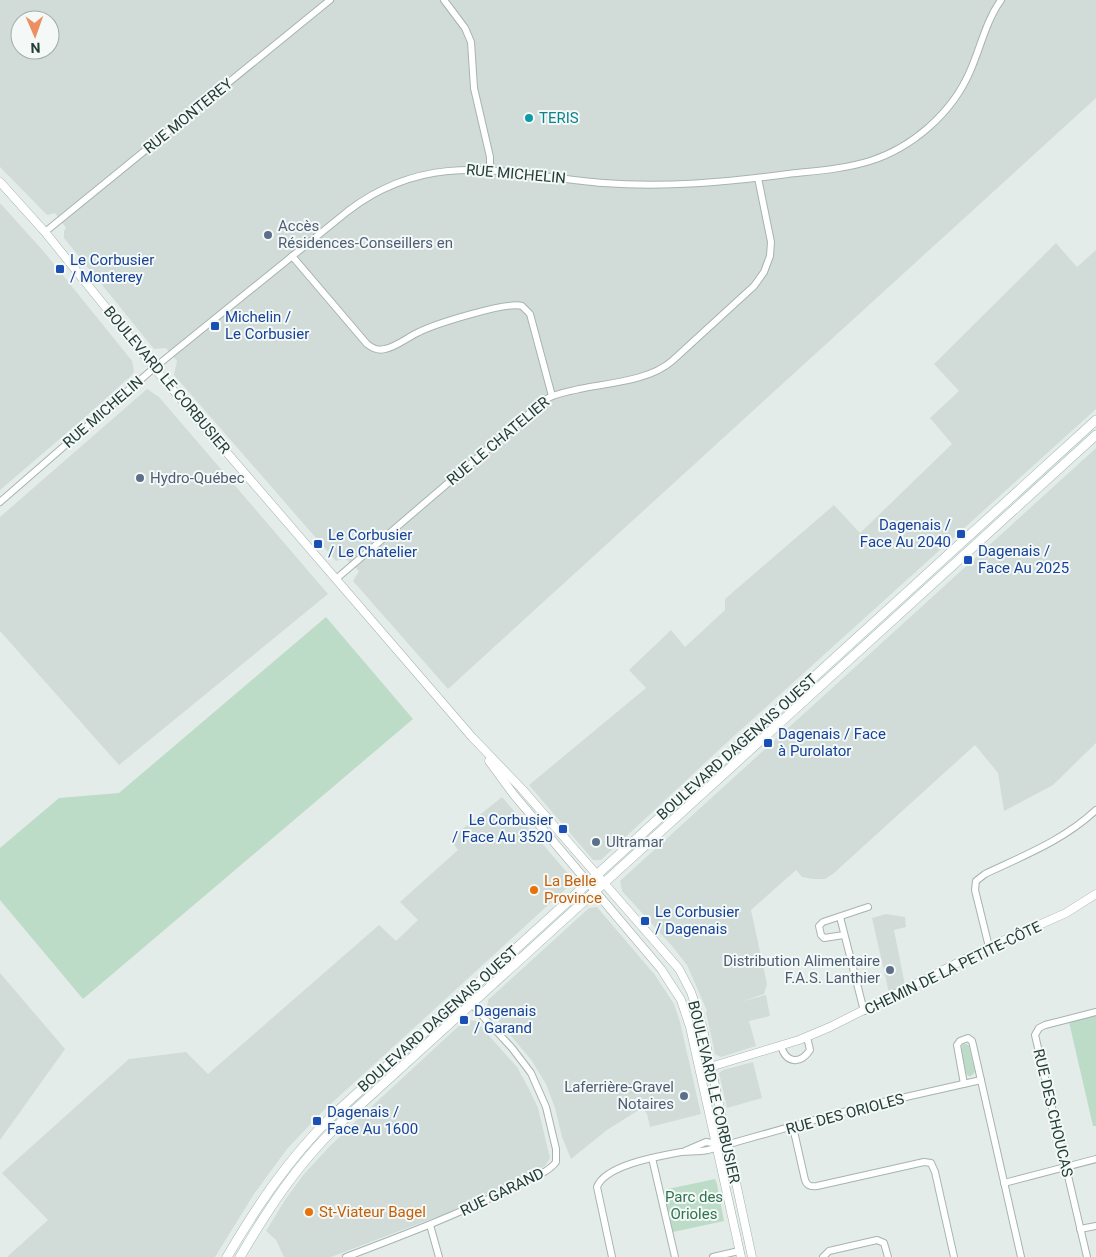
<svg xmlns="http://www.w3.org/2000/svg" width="1096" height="1257" font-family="Roboto,sans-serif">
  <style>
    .built { fill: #d1dcd8; fill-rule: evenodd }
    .green { fill: #bddcc8 }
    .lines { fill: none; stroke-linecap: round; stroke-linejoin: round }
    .minor-casing { stroke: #a6b4b0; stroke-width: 8 }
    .tertiary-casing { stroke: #a6b4b0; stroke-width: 9 }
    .secondary-casing { stroke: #a2b8b2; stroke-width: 10 }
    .minor { stroke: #fff; stroke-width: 6 }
    .tertiary { stroke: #fff; stroke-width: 8 }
    .secondary { stroke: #fff; stroke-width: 9 }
    .culture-dot { fill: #0f9aa8; stroke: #f4f9f7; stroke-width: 2 }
    .service-dot { fill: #5c6f8a; stroke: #f4f9f7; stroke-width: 2 }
    .transit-dot { fill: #1a4fb4; stroke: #f4f9f7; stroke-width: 2 }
    .food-dot { fill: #e8710a; stroke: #f4f9f7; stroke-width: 2 }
    .labels { text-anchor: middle; stroke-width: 4; stroke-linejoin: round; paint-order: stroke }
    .street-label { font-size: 15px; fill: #233d38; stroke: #f4f9f7 }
    .culture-label { font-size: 15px; fill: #0d838f; stroke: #f4f9f7; text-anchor: start }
    .service-label { font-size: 15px; fill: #4e5e75; stroke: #f4f9f7; text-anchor: start }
    .transit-label { font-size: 15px; fill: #164399; stroke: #f4f9f7; text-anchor: start }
    .food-label { font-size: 15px; fill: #c56008; stroke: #f4f9f7; text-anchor: start }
    .park-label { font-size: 15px; fill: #2f724f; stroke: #f4f9f7 }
  </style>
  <rect width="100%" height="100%" fill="#e3ece9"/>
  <!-- built -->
  <g class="built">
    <path d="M0,0H1096V98L448,689L353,581L359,571L345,558L336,561L174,375L177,361L166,348L154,349L64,238V231L66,228L55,213L47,215L0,167ZM20,20H50V50H20Z"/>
    <path d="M0,203L45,253L132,361L134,371L132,375L83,419L0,490Z"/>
    <path d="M1056,243L1077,267L1096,250V409L723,746L601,860H593L529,785L646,688L629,670L671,630L685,647L725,610V599L834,505L860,533L952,444L930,418L959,391L934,364Z"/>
    <path d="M147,389L159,397L328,594L119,765L0,631V517Z"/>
    <path d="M1096,448V743L1053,785L1004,811L998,773L975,745L834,873L825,879H813L802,877L796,870L751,910L767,984L764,994L743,1001L766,995L770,1016L749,1021L756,1046L721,1057L715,1054L706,1012L707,1011L687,965L672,946L622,891L620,881Z"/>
    <path d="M502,797L571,877L570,885L322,1112L287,1149L254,1194L215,1257H7L48,1220L2,1173L129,1059L186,1052L208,1074L379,925L396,941L418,920L400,902L458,850L450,839Z"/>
    <path d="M597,907L655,975L674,1004L680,1022L701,1114L650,1127L647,1114L642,1108L607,1130L571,1159L562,1137L555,1108L546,1084L532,1061L487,1007L488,1000L589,908Z"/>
    <path d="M886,914L905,917L906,927L894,930L905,985L889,993L872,918Z"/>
    <path d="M0,973L65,1049L0,1140Z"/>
    <path d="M469,1020L476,1021L517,1067L529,1089L538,1108L550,1158L545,1166L447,1213L331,1257H284L276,1240L266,1231L285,1200L304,1174L329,1147L358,1119L462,1023Z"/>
    <path d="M753,1062L762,1098L727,1108L719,1073L723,1070Z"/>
  </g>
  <!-- green -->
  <g class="green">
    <path d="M326,617L413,719L83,999L0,900V848L59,798L119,793Z"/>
    <path d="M1096,1016V1126H1093L1069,1022Z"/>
    <path d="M963,1044H967L969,1046L975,1072L971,1076H968L966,1073L961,1050Z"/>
    <path d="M715,1179L717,1184L724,1221L673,1232L663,1190Z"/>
  </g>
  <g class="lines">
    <defs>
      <g id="minor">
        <path d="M444,0L465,28L471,42L474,88L490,157V169"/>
        <path d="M45,232L330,0"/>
        <path d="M292,256L367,344C372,348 378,351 385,349C396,347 408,337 419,332C435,324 508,301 522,306L530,314L552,396"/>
        <path d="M0,502L154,368L348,211C432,147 509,175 603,183C665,188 727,182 788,174C815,171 844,169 870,161C892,154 912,142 929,127C947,111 962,91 971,69C981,46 986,21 1001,0"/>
        <path d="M336,579L545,400C555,393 568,392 579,389C608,383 649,381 672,361L754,286L764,272L770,256L771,242L758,178"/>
        <path d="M840,917L864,1011"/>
        <path d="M844,935L824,938L821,935L819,926L823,922L868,907"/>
        <path d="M989,947L975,890L976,881L985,874C1025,855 1064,840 1096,810"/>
        <path d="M781,1046C786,1063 800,1065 810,1050L807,1037"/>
        <path d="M964,1084L957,1045L960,1041L968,1038L972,1041L973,1045L1021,1257"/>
        <path d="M793,1127L805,1180C807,1186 811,1187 817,1186L924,1162L931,1163L935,1172L954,1257"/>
        <path d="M685,1151L706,1142L720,1144"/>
        <path d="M652,1158L675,1257"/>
        <path d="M1004,1183L1096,1159"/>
        <path d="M430,1225L439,1257"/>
        <path d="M1080,1229L1096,1226"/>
        <path d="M346,1257C404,1235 462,1213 517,1185C529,1179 548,1173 556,1162V1149L546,1107L531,1073L512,1048L464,996"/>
        <path d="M612,1257L597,1187C605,1165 659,1156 681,1152C689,1151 699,1152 708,1150L857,1108L981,1080"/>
        <path d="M713,1257L739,1251"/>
        <path d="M823,1257L829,1251L877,1240L884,1243L888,1257"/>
        <path d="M1087,1257L1035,1035L1039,1028L1045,1025L1096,1012"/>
      </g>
      <g id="tertiary">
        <path d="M0,182L45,232L161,376L472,737L522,789L679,969L691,992L702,1025L752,1257"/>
        <path d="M489,761L514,795L661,969L681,1000L690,1027L741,1257"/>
        <path d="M710,1067L799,1040L830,1027L989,947L1066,913L1096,894"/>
      </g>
      <g id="secondary">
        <path d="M227,1257C257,1206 287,1161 330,1118L1096,420"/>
        <path d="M240,1257C268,1209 297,1165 337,1126L1096,435"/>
      </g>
    </defs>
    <!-- minor casing -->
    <use href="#minor" class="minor-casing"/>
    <!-- tertiary casing -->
    <use href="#tertiary" class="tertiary-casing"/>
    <!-- secondary casing -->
    <use href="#secondary" class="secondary-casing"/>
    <!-- minor -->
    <use href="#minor" class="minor"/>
    <!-- tertiary -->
    <use href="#tertiary" class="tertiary"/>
    <!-- secondary -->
    <use href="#secondary" class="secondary"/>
  </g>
  <!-- markers -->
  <circle class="culture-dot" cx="529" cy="118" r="5"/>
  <g class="service-dot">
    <circle cx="268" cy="235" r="5"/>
    <circle cx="140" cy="478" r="5"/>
    <circle cx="596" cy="842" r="5"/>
    <circle cx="890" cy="970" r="5"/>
    <circle cx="684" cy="1096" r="5"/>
  </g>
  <g class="transit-dot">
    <rect x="55" y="264" width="10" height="10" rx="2.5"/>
    <rect x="210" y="321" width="10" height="10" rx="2.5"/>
    <rect x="956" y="529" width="10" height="10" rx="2.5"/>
    <rect x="313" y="539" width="10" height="10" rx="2.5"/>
    <rect x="963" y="555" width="10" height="10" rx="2.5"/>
    <rect x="763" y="738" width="10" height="10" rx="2.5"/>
    <rect x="558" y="824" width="10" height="10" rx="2.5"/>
    <rect x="640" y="916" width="10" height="10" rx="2.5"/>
    <rect x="459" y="1015" width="10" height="10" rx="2.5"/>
    <rect x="312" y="1116" width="10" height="10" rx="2.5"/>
  </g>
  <g class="food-dot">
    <circle cx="534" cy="890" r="5"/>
    <circle cx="309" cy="1212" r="5"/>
  </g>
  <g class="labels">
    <!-- street labels -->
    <g class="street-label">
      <text transform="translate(188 116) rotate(-39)" y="5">RUE MONTEREY</text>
      <text transform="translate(516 174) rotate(5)" y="5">RUE MICHELIN</text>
      <text transform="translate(167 380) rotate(50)" y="5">BOULEVARD LE CORBUSIER</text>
      <text transform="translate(103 412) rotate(-41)" y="5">RUE MICHELIN</text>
      <text transform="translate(498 441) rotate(-40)" y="5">RUE LE CHATELIER</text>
      <text transform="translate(737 747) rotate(-42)" y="5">BOULEVARD DAGENAIS OUEST</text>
      <text transform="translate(953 968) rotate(-26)" y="5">CHEMIN DE LA PETITE-CÔTE</text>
      <text transform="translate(438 1019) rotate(-42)" y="5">BOULEVARD DAGENAIS OUEST</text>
      <text transform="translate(714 1092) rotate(77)" y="5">BOULEVARD LE CORBUSIER</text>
      <text transform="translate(1053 1113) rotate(77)" y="5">RUE DES CHOUCAS</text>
      <text transform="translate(845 1114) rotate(-15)" y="5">RUE DES ORIOLES</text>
      <text transform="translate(502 1192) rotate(-26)" y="5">RUE GARAND</text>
    </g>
    <!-- culture labels -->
    <g class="culture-label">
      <text x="539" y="123">TERIS</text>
    </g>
    <!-- service labels -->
    <g class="service-label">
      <text x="278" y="231">Accès<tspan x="278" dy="17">Résidences-Conseillers en</tspan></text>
      <text x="150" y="483">Hydro-Québec</text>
      <text x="606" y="847">Ultramar</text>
      <text x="880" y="966" text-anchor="end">Distribution Alimentaire<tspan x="880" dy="17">F.A.S. Lanthier</tspan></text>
      <text x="674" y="1092" text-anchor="end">Laferrière-Gravel<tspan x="674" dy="17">Notaires</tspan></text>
    </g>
    <!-- transit labels -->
    <g class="transit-label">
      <text x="70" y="265">Le Corbusier<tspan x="70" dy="17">/ Monterey</tspan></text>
      <text x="225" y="322">Michelin /<tspan x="225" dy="17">Le Corbusier</tspan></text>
      <text x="951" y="530" text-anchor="end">Dagenais /<tspan x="951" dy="17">Face Au 2040</tspan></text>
      <text x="328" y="540">Le Corbusier<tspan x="328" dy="17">/ Le Chatelier</tspan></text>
      <text x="978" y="556">Dagenais /<tspan x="978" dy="17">Face Au 2025</tspan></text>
      <text x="778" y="739">Dagenais / Face<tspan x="778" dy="17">à Purolator</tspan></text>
      <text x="553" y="825" text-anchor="end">Le Corbusier<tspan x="553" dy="17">/ Face Au 3520</tspan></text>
      <text x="655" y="917">Le Corbusier<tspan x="655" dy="17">/ Dagenais</tspan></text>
      <text x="474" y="1016">Dagenais<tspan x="474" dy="17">/ Garand</tspan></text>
      <text x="327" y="1117">Dagenais /<tspan x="327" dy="17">Face Au 1600</tspan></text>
    </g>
    <!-- food labels -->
    <g class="food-label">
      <text x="544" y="886">La Belle<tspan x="544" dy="17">Province</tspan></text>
      <text x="319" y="1217">St-Viateur Bagel</text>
    </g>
    <!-- park labels -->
    <g class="park-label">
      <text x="694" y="1202">Parc des<tspan x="694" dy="17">Orioles</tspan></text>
    </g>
  </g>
  <!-- north arrow -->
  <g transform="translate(35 35) rotate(178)"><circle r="24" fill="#f4f9f7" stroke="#a0aeab"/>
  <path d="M0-4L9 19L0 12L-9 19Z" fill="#ec9061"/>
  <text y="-8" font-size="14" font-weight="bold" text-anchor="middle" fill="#233d38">N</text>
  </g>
</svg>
